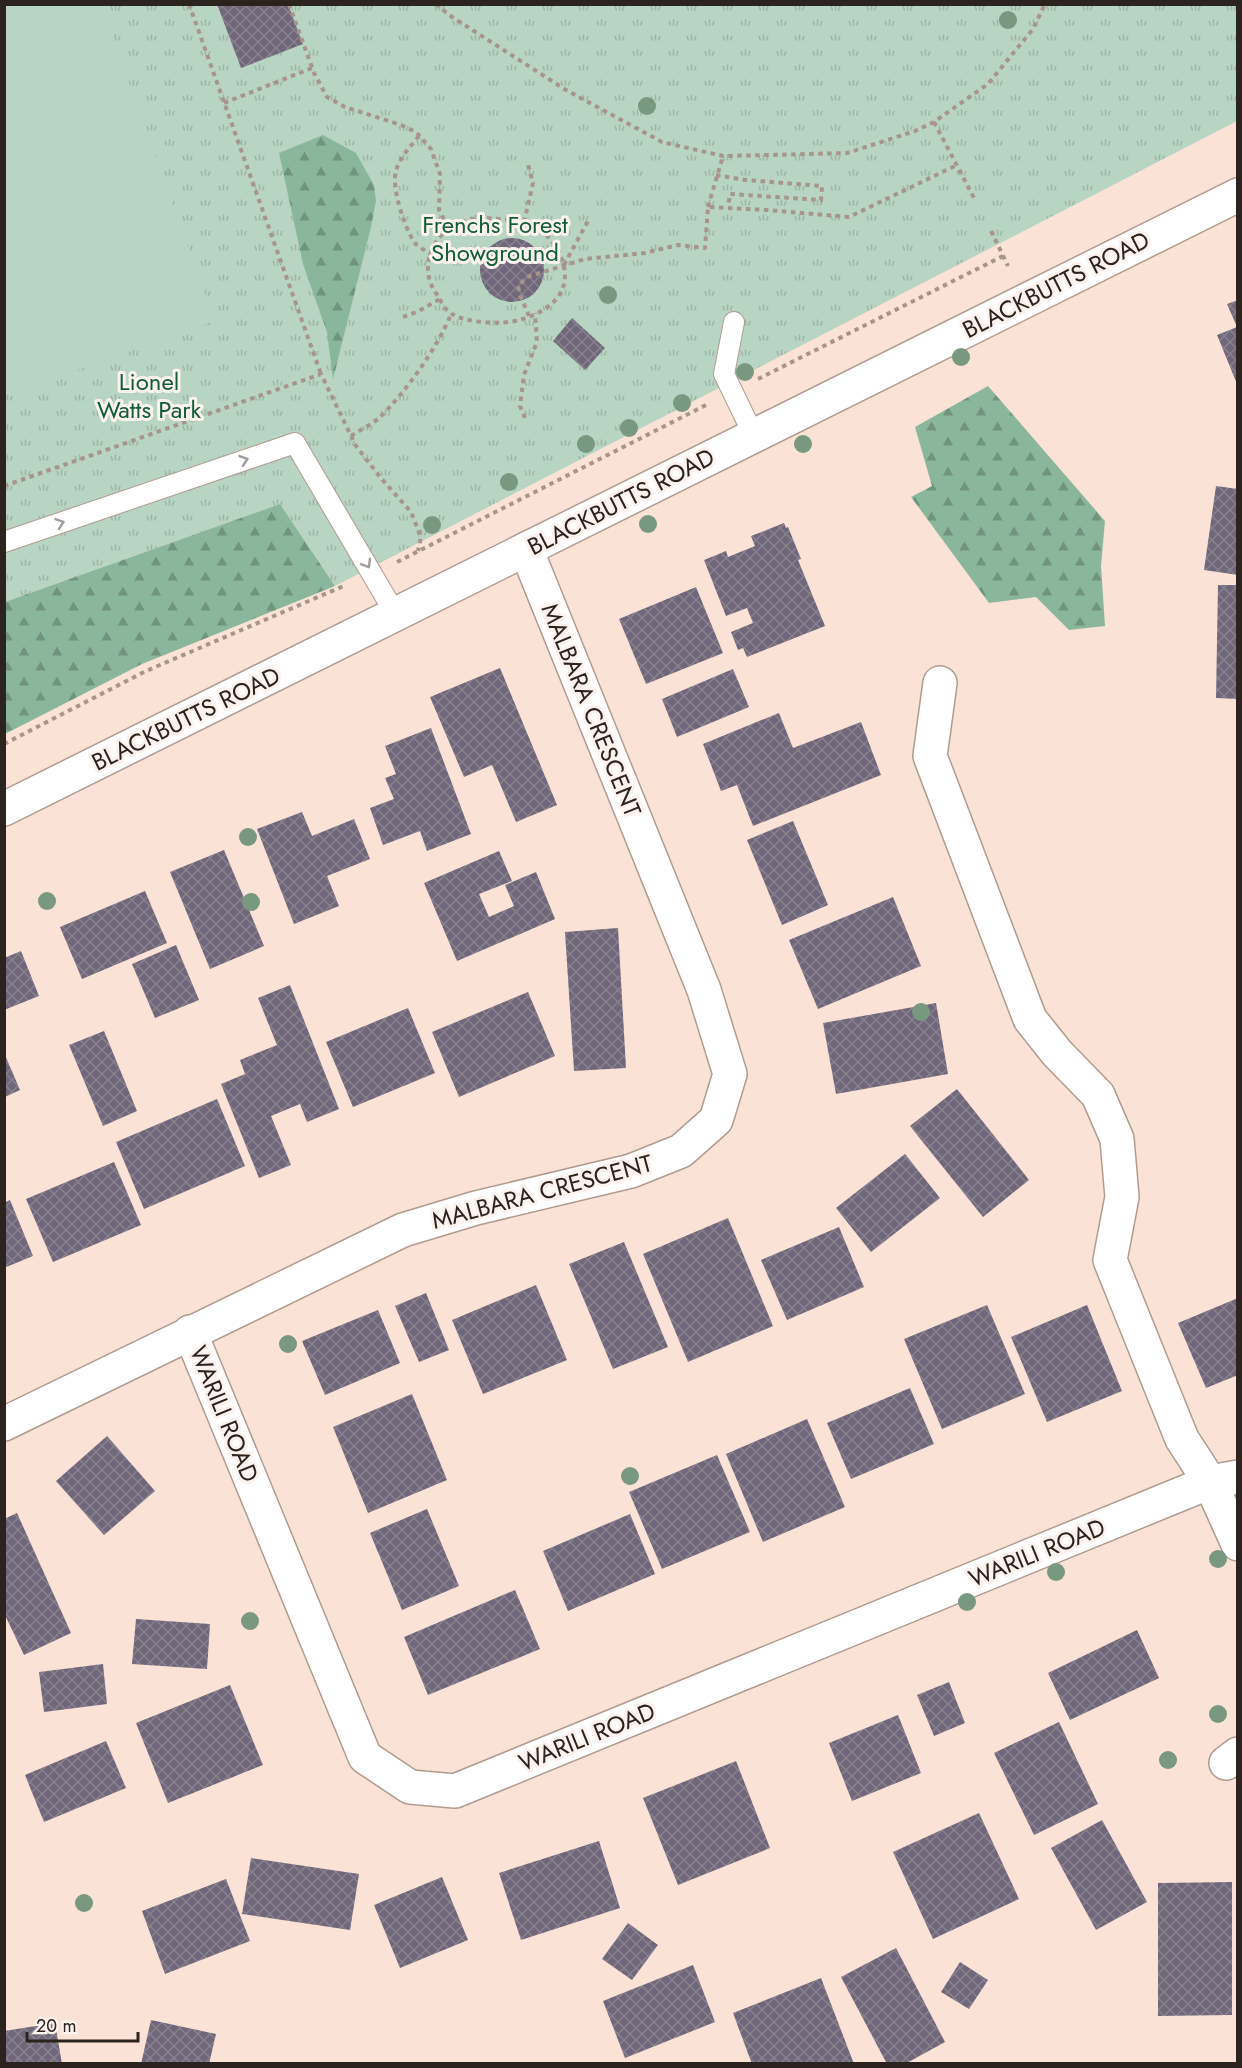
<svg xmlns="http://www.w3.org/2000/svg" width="1242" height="2068" font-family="Jost,sans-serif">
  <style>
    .grass { fill: url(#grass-tufts) }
    .forest { fill: url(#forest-firs) }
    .pitch { fill: #b8d4c2 }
    .building { fill: url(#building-cross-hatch) }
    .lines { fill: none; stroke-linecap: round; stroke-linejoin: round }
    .service-casing { stroke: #b19b90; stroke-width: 22 }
    .minor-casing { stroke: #b19b90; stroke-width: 36 }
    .tertiary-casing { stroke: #b19b90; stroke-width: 36 }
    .path { stroke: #a7958c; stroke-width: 4; stroke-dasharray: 4.5 4.5; stroke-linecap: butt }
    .service { stroke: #fff; stroke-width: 20 }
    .minor { stroke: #fff; stroke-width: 33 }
    .tertiary { stroke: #fff; stroke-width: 33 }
    .tree { fill: #799880 }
    .oneway { stroke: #a09c9a }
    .labels { text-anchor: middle; stroke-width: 6; stroke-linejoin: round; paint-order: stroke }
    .park-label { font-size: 24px; fill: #105c39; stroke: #fcf2ee }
    .street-label { font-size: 24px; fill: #2c231f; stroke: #fcf2ee }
  </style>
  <defs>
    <pattern id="grass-tufts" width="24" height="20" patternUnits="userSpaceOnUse" patternTransform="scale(1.5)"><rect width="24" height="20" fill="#b8d4c2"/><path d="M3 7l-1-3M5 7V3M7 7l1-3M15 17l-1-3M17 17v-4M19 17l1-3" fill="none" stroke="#9eb6a6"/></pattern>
    <pattern id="forest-firs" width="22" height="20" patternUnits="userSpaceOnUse" patternTransform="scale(1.5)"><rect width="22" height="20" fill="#8ab79b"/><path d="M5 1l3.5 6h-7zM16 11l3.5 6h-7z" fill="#71947e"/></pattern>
    <pattern id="building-cross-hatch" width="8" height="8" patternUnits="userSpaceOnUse" patternTransform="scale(1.5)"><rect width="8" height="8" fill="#71677a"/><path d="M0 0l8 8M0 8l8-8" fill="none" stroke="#89818e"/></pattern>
  </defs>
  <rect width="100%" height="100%" fill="#fae2d6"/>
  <!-- grass -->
  <path class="grass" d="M4,5H1237V121L335,586L280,504L5,602Z"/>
  <!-- forest -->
  <g class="forest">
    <path d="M323,135L356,153L374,185L376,201L371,227L333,379L327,332L303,264L279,153Z"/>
    <path d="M988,386L1105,521L1101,566L1105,626L1069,630L1036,597L989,603L911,497L932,486L915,427Z"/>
    <path d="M280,504L335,586L142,664L5,734V602Z"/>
  </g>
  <!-- pitch -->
  <path class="pitch" d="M4,5H101L215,321L5,396Z"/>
  <!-- building -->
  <g class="building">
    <path d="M217,4H288L303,44L241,68Z"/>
    <circle cx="512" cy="270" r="32"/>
    <path d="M1238,300V384H1237L1217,335L1237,327L1227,304Z"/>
    <path d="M572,318L605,348L585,370L553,341Z"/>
    <path d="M1216,486L1238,489V575L1204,570Z"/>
    <path d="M784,523L786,528L788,527L801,559L798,560L825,626L747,657L743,648L738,650L731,632L753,623L747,608L726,616L704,560L726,551L728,557L755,546L751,536Z"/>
    <path d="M1218,585H1238V699L1216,698Z"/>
    <path d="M696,587L723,653L646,684L619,619Z"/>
    <path d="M500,668L557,805L516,822L492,765L464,777L430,697Z"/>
    <path d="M733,669L749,707L677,737L662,699Z"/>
    <path d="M779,713L793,748L861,722L881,775L753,826L737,785L721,791L703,744Z"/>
    <path d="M431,728L471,834L427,851L420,831L383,845L370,808L394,799L385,778L396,774L385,746Z"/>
    <path d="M302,812L312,836L354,819L370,859L327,876L339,906L294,924L257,829Z"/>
    <path d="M793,821L828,905L782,925L747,840Z"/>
    <path d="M224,850L264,946L210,969L170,872Z"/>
    <path d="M499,851L512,881L479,894L489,917L514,906L505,885L536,872L555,919L457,961L424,883Z"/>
    <path d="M145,891L167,943L82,979L60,927Z"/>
    <path d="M893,897L921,966L818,1009L789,940Z"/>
    <path d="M618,928L626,1068L574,1071L565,932Z"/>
    <path d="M176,945L199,1000L155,1018L132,964Z"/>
    <path d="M21,951L39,996L4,1010V958Z"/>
    <path d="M290,985L339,1109L307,1122L300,1104L271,1116L291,1165L259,1178L221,1084L245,1074L240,1060L277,1045L258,998Z"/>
    <path d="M528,992L555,1056L459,1097L432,1032Z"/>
    <path d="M936,1003L948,1074L836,1094L823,1023Z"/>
    <path d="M408,1008L435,1073L353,1107L326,1042Z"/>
    <path d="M104,1031L137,1111L103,1126L69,1045Z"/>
    <path d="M5,1055L20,1090L5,1097Z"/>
    <path d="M957,1089L1029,1180L983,1217L910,1126Z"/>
    <path d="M217,1099L245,1166L144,1209L116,1142Z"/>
    <path d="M905,1154L940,1198L871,1252L836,1208Z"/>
    <path d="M114,1162L141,1225L53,1262L26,1199Z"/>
    <path d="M10,1200L33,1256L4,1268V1203Z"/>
    <path d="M728,1218L773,1326L688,1362L643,1254Z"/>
    <path d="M839,1227L864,1287L787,1320L761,1260Z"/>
    <path d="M624,1242L668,1347L613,1369L569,1264Z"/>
    <path d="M536,1285L567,1360L483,1394L452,1320Z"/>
    <path d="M426,1293L449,1350L419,1362L395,1306Z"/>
    <path d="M1238,1298V1375L1206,1388L1178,1323Z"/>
    <path d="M987,1305L1025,1394L942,1429L904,1339Z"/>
    <path d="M1087,1305L1122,1391L1047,1422L1011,1337Z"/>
    <path d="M378,1310L400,1363L325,1395L302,1341Z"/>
    <path d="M910,1388L934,1444L851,1479L827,1423Z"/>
    <path d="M412,1394L447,1480L368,1513L333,1427Z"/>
    <path d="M807,1419L845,1507L763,1542L726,1454Z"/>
    <path d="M107,1436L155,1491L104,1535L56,1481Z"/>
    <path d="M717,1455L750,1532L662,1569L629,1492Z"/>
    <path d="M427,1509L459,1586L402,1610L370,1533Z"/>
    <path d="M17,1513L71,1633L24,1655L4,1613V1519Z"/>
    <path d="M630,1514L655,1574L568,1611L543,1551Z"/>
    <path d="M515,1590L540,1649L428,1695L404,1637Z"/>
    <path d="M136,1619L210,1624L207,1669L132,1664Z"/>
    <path d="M1137,1630L1159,1678L1070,1720L1048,1673Z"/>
    <path d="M103,1664L107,1704L44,1712L39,1672Z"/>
    <path d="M949,1682L965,1723L934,1736L917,1695Z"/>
    <path d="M230,1685L263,1765L168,1803L136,1723Z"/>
    <path d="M898,1715L921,1773L852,1801L829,1743Z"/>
    <path d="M1059,1722L1098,1804L1034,1835L994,1753Z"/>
    <path d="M106,1741L126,1788L44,1822L25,1775Z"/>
    <path d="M736,1761L770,1848L678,1885L643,1798Z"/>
    <path d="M979,1813L1019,1899L933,1939L893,1852Z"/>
    <path d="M1102,1820L1147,1902L1096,1930L1051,1848Z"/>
    <path d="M599,1841L620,1908L521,1940L499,1873Z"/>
    <path d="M251,1858L359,1874L350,1930L242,1914Z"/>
    <path d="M442,1877L468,1940L400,1968L374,1905Z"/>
    <path d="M226,1879L250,1941L165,1974L142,1911Z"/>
    <path d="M1232,1882V2015L1158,2016V1883Z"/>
    <path d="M628,1923L658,1945L632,1980L602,1959Z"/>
    <path d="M896,1948L945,2042L905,2064H887L841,1977Z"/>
    <path d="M960,1962L988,1980L969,2009L941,1992Z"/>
    <path d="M693,1965L715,2022L625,2058L603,2001Z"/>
    <path d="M821,1978L854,2064H752L733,2013Z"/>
    <path d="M151,2020L216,2034L209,2064H141Z"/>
    <path d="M55,2023L62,2064H4V2031Z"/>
  </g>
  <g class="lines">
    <defs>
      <g id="service">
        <path d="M734,322L724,374L754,436"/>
        <path d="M4,542L295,443L396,615"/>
      </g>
      <g id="minor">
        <path d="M940,683L930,756L1030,1019L1057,1053L1098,1095L1117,1139L1122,1197L1110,1260L1182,1439L1210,1482L1238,1544"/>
        <path d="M190,1332L365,1757L410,1787L455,1791L1210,1482L1238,1477"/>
        <path d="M4,1424L403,1230L476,1208L631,1171L681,1151L716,1120L730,1074L704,990L526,549"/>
        <path d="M1226,1763L1238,1754"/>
      </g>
      <path id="tertiary" d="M4,809L1238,195"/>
    </defs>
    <!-- service casing -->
    <use href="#service" class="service-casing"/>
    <!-- minor casing -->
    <use href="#minor" class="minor-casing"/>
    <!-- tertiary casing -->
    <use href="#tertiary" class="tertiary-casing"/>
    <!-- path -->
    <g class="path">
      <path d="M189,4L321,374"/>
      <path d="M289,4L314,73L327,97L345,107L401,125L416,132L431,149L440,174L439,210L449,229"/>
      <path d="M436,4L449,15L566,90L662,142L723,156L769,155L847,153L915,131L934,122L988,84L1033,29L1045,4"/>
      <path d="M224,103L312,68"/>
      <path d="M934,122L974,198"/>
      <path d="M419,136C410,147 400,157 396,171C391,188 405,229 415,243C418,247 425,250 430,254"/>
      <path d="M716,175L746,180L822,186L821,200L730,194L728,207"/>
      <path d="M708,207L723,156"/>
      <path d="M487,218C504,220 522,219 536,227C555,238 572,268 562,290C555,306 535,316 519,320C501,325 467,323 452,314C446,311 441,302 438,296C415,267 434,227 469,220C475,218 482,219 487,218Z"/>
      <path d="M524,222L533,183L527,161"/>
      <path d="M991,231L1008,266"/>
      <path d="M564,265L589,219"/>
      <path d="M529,316L520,295L518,286L527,277L585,259L645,253L678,245L705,248L708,207L767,210L849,217L957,165"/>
      <path d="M403,317L417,312L440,299"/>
      <path d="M758,379L1003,256"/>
      <path d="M525,418L520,406L524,375L537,342L535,313"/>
      <path d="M351,436C360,430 371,425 379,418C405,393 438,347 451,314"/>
      <path d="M4,486L321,374L356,446L380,477L411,512L421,537L418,551"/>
      <path d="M397,562L708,404"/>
      <path d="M4,744L146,671L346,585"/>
    </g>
    <!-- service -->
    <use href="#service" class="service"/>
    <!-- minor -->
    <use href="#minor" class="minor"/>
    <!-- tertiary -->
    <use href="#tertiary" class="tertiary"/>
  </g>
  <!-- trees -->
  <g class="tree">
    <circle cx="1008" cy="20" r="9"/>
    <circle cx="647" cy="106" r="9"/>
    <circle cx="608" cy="295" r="9"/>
    <circle cx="961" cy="357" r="9"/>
    <circle cx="745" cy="372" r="9"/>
    <circle cx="682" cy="403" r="9"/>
    <circle cx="629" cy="428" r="9"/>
    <circle cx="586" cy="444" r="9"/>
    <circle cx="803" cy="444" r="9"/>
    <circle cx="509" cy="482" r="9"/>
    <circle cx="648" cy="524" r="9"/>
    <circle cx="432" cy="525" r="9"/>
    <circle cx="248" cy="837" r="9"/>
    <circle cx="47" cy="901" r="9"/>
    <circle cx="251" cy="902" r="9"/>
    <circle cx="921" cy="1012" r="9"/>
    <circle cx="288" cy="1344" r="9"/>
    <circle cx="630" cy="1476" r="9"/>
    <circle cx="1218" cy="1559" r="9"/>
    <circle cx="1056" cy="1572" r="9"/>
    <circle cx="967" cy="1602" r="9"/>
    <circle cx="250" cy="1621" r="9"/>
    <circle cx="1218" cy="1714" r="9"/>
    <circle cx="1168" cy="1760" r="9"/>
    <circle cx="84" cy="1903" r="9"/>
  </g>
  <!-- one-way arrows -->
  <defs><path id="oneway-chevron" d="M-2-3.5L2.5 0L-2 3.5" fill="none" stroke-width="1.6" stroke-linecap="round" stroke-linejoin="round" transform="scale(1.5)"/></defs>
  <g class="oneway">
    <use href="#oneway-chevron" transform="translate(244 460) rotate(-19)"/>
    <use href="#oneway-chevron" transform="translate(60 523) rotate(-19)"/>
    <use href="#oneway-chevron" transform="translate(367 564) rotate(59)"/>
  </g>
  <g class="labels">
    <!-- park labels -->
    <g class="park-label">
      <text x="495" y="233">Frenchs Forest<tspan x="495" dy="28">Showground</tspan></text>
      <text x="149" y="390">Lionel<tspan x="149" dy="28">Watts Park</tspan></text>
    </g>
    <!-- street labels -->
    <g class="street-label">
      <text transform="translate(1056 285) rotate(-27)" y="8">BLACKBUTTS ROAD</text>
      <text transform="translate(621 502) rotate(-27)" y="8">BLACKBUTTS ROAD</text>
      <text transform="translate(591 710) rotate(68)" y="8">MALBARA CRESCENT</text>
      <text transform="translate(186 719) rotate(-26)" y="8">BLACKBUTTS ROAD</text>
      <text transform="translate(542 1192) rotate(-15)" y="8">MALBARA CRESCENT</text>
      <text transform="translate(224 1414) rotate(68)" y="8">WARILI ROAD</text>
      <text transform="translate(1037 1553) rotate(-22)" y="8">WARILI ROAD</text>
      <text transform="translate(587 1737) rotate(-22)" y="8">WARILI ROAD</text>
    </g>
  </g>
  <!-- border -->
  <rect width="1242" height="2068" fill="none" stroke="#2c231f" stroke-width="12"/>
  <!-- scale -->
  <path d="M27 2032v9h111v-9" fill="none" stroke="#2c231f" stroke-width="3"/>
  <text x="36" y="2032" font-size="18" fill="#2c231f" stroke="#fcf2ee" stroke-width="4.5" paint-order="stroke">20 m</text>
</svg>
